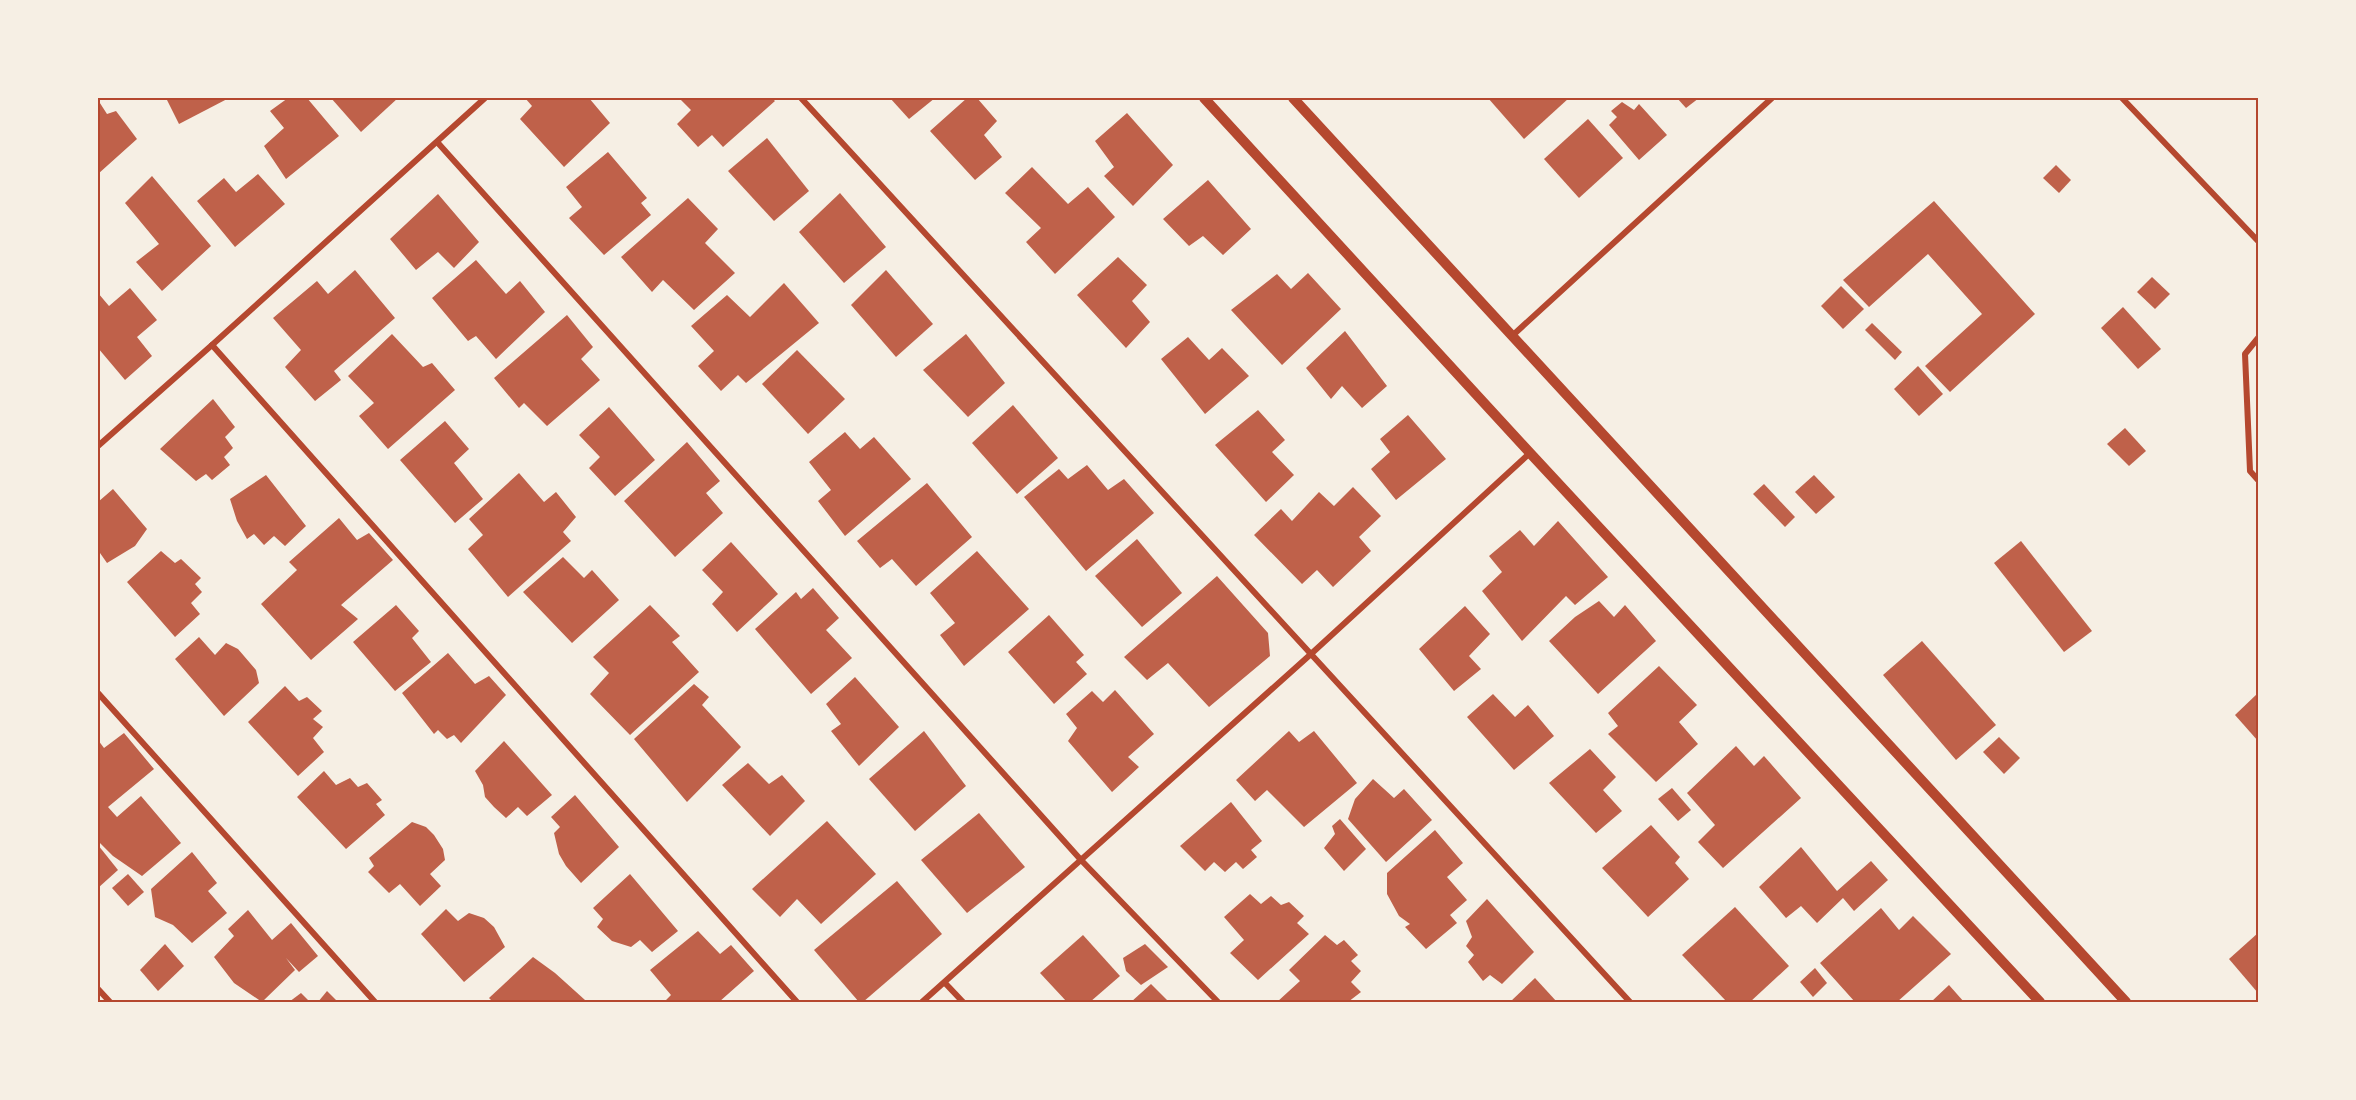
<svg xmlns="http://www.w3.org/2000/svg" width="2356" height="1100" font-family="Helvetica,sans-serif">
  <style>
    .building { fill: #bf614a }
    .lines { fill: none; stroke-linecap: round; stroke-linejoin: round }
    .minor { stroke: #b5482f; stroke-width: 6 }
    .tertiary { stroke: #b5482f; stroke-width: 10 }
    .neatline { fill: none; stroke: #b5482f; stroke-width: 2 }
  </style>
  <rect width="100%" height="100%" fill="#f6efe4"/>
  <!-- building -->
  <g class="building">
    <path d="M166,98H229L179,124Z"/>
    <path d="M288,98H307L339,136L286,179L264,146L284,128L270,111Z"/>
    <path d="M331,98H398L361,132Z"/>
    <path d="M525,98H589L610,123L564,167L520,119L532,106Z"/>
    <path d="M679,98H772L775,101L723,147L712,135L698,147L677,124L691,110Z"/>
    <path d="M890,98H935L909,119Z"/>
    <path d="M967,98H977L997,121L984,135L1002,157L975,180L930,131Z"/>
    <path d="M1488,98H1569L1524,139Z"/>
    <path d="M1677,98H1699L1686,108Z"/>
    <path d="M98,100L107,114L116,111L137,139L98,174Z"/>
    <path d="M1622,102L1634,110L1639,104L1667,135L1639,160L1609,125L1617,117L1611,111Z"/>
    <path d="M1127,113L1173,165L1133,206L1104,176L1114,167L1095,141Z"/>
    <path d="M1588,119L1623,158L1579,198L1544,159Z"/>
    <path d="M767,138L809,191L774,221L728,171Z"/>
    <path d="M608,152L647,198L641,203L651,215L604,255L569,218L582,207L566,187Z"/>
    <path d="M2056,165L2071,180L2059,193L2043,178Z"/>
    <path d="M1032,167L1068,204L1088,187L1115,217L1055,274L1026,242L1041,228L1005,193Z"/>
    <path d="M258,174L285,204L235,247L197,201L224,178L236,192Z"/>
    <path d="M152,176L211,246L162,291L136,262L159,244L125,203Z"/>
    <path d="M1208,180L1251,229L1223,255L1203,236L1189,246L1163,219Z"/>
    <path d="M840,193L886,247L844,283L799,232Z"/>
    <path d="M438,194L479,242L454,268L438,252L416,270L390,239Z"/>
    <path d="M688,198L718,229L705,243L735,273L694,310L663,280L652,292L621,257Z"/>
    <path d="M1934,201L2035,314L1950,392L1925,366L1982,314L1928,254L1869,307L1843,280Z"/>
    <path d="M1118,257L1147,285L1132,301L1150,322L1126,348L1077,295Z"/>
    <path d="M476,260L506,294L520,281L545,312L496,359L476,336L468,341L432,298Z"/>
    <path d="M355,270L395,318L334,371L341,380L315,401L285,367L301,350L273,318L317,281L328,294Z"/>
    <path d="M886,270L933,324L896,357L851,305Z"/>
    <path d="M1308,273L1341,309L1282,365L1231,310L1277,274L1291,289Z"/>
    <path d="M2152,277L2170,294L2155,309L2137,292Z"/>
    <path d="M784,283L819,323L746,383L738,375L721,391L698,366L714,351L691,326L727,295L750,317Z"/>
    <path d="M1841,286L1864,309L1843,329L1821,306Z"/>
    <path d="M130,288L157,320L137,337L152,356L125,380L98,348V293L109,306Z"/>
    <path d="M2123,307L2161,349L2138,369L2101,328Z"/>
    <path d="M567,315L593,347L581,359L600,380L547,426L524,403L519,408L494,378Z"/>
    <path d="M1872,323L1902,352L1895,360L1865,330Z"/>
    <path d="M1345,331L1387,386L1362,408L1342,386L1331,399L1306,368Z"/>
    <path d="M392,334L423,367L432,363L455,390L388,449L359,416L374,403L348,376Z"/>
    <path d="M966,334L1005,383L968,417L923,370Z"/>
    <path d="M1188,337L1209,360L1222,348L1249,376L1205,414L1161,359Z"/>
    <path d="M797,350L845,399L808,434L762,384Z"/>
    <path d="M1918,366L1943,394L1919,416L1894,389Z"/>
    <path d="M213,399L235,427L225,437L233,448L224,457L230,465L212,480L206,474L196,481L160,449Z"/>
    <path d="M1013,405L1058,458L1017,494L972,443Z"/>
    <path d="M609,407L655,460L615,496L589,468L600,457L579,435Z"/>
    <path d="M1258,410L1285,440L1272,452L1294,475L1266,502L1215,445Z"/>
    <path d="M1408,415L1446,459L1396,500L1371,469L1390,452L1380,439Z"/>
    <path d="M445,421L469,449L454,463L483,499L455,523L400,460Z"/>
    <path d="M2125,428L2146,451L2129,466L2107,444Z"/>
    <path d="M845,432L860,449L874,437L911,479L845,536L818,501L831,490L809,462Z"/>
    <path d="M687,442L720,481L706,493L723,513L675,557L624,501Z"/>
    <path d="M1087,465L1108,490L1124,479L1154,513L1086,571L1024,497L1059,469L1068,479Z"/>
    <path d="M519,473L544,502L556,492L576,517L563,532L571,541L508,597L468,549L483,535L469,519Z"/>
    <path d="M266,475L306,526L285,546L274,536L264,545L254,534L247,539L237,521L230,499Z"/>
    <path d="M1814,475L1835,497L1816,514L1795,492Z"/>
    <path d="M927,483L972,537L916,586L892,559L880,568L857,541Z"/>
    <path d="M1764,484L1795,517L1785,527L1753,494Z"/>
    <path d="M1353,487L1381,516L1359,537L1371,551L1333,587L1317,570L1302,584L1254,535L1281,509L1292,521L1319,492L1334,506Z"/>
    <path d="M113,489L147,529L135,546L107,563L100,553L98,555V502Z"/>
    <path d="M339,518L357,540L369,533L393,560L341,605L358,619L311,660L261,604L297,570L289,562Z"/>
    <path d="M1558,521L1608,577L1575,605L1566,596L1522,641L1482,591L1502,572L1489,556L1520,530L1534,546Z"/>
    <path d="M1137,539L1182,593L1142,627L1095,576Z"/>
    <path d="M2021,541L2092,631L2064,652L1994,563Z"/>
    <path d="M731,542L778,594L737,632L712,604L723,592L702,570Z"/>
    <path d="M161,551L175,563L181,559L201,578L195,584L202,592L191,603L200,614L175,637L127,582Z"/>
    <path d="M977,551L1029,609L964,666L940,635L955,623L930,593Z"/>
    <path d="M563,557L584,578L592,570L619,600L572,643L523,592Z"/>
    <path d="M1217,576L1268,633L1270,656L1209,707L1168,663L1147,680L1124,657Z"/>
    <path d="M813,588L839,618L826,630L852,658L811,694L755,629L796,592L801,599Z"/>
    <path d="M1599,601L1614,617L1625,605L1656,641L1598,694L1549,641L1575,617Z"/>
    <path d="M396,605L419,631L412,638L431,662L395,691L353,642Z"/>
    <path d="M650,605L680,636L672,642L699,672L630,735L590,694L609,673L593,657Z"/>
    <path d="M1465,606L1490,634L1469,656L1481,669L1454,691L1419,649Z"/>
    <path d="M1049,615L1084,655L1076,662L1087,674L1054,704L1008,652Z"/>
    <path d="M199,637L215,655L226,643L238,649L256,670L259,683L224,716L175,659Z"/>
    <path d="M1922,641L1996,725L1956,760L1883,675Z"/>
    <path d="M448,653L475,684L489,676L506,695L461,743L454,735L447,739L438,730L434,734L402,693Z"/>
    <path d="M1659,666L1697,705L1679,722L1698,744L1656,782L1608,734L1618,726L1608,713Z"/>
    <path d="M855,677L899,727L859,766L831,731L841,724L826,704Z"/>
    <path d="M694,684L709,697L702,705L741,747L687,802L634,739Z"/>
    <path d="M285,686L299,701L307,697L322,711L313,719L323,727L313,738L324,752L298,776L248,722Z"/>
    <path d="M1115,690L1154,734L1128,757L1139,767L1112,792L1068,741L1077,728L1066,714L1092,691L1103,702Z"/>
    <path d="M2258,693V741L2235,715Z"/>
    <path d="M1493,694L1515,717L1528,705L1554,736L1514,770L1467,717Z"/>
    <path d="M924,731L966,786L915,831L869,779Z"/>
    <path d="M1289,731L1299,742L1314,731L1357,783L1304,827L1267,790L1255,801L1236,780Z"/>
    <path d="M124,733L154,769L108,807L117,817L141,796L181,843L142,876L113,856L98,841V740L104,748Z"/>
    <path d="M1999,737L2020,758L2004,774L1983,752Z"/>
    <path d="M504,741L552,795L527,816L518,807L506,818L494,807L485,797L483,785L475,771Z"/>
    <path d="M1736,746L1754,766L1764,756L1801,798L1723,868L1698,842L1715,825L1687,793Z"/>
    <path d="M1590,749L1616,777L1603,790L1622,811L1596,833L1549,783Z"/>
    <path d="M748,763L769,784L782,775L805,801L770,836L722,785Z"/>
    <path d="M324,771L336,785L350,778L358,787L367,783L382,800L376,804L385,815L346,849L297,797Z"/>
    <path d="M1373,779L1394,798L1404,789L1432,820L1386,862L1348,819L1355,799Z"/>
    <path d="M1672,788L1691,810L1678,821L1658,799Z"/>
    <path d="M575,795L619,847L581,883L566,866L559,854L554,833L560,827L551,817Z"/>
    <path d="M1231,802L1262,841L1251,850L1257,857L1243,869L1236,862L1225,872L1214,862L1205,871L1180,846Z"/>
    <path d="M979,813L1025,867L967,913L921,860Z"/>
    <path d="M1340,819L1366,849L1344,871L1324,848L1335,834L1332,826Z"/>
    <path d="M827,821L876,874L821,924L797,899L780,917L752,889Z"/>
    <path d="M412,822L426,827L434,835L443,849L445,860L430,874L441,886L420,906L400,884L389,893L368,872L374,866L369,858Z"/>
    <path d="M1651,825L1680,857L1675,863L1689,879L1648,917L1602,868Z"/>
    <path d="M1435,830L1463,863L1447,877L1467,900L1450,915L1457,923L1426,949L1405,927L1410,924L1399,916L1387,894V873Z"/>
    <path d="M98,845L118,870L98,888Z"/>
    <path d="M1801,847L1837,891L1871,861L1888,880L1854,911L1843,898L1817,923L1801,906L1786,918L1759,887Z"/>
    <path d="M192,852L217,883L208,891L227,913L192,943L173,925L155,917L151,889Z"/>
    <path d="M128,874L144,892L128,906L112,888Z"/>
    <path d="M630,874L678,931L652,952L640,940L631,947L612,941L597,927L603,919L593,908Z"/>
    <path d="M897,881L942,934L863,1002H859L814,950Z"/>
    <path d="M1250,894L1261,904L1271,896L1281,905L1289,902L1304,916L1297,923L1309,934L1258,980L1230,953L1244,940L1224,917Z"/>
    <path d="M1487,899L1534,952L1502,984L1490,975L1483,981L1468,962L1474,955L1466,946L1472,937L1466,921Z"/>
    <path d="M1735,907L1789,966L1750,1002H1727L1682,955Z"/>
    <path d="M1881,908L1899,930L1913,916L1951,954L1897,1002H1855L1820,963Z"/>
    <path d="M446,909L458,921L469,913L484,918L494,927L505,947L464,982L421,934Z"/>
    <path d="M248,910L272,940L291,923L318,956L299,972L286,958L295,970L262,1002L234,983L214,957L234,936L228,929Z"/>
    <path d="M698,931L720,954L731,945L754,971L719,1002H664L671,995L650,970Z"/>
    <path d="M2258,933V993L2229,959Z"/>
    <path d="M1083,935L1120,976L1090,1002H1067L1040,973Z"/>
    <path d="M1325,935L1337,945L1344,940L1358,955L1351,961L1361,971L1351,982L1361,992L1348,1002H1277L1300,981L1289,970Z"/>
    <path d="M165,944L184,966L158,991L140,970Z"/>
    <path d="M1145,944L1168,967L1141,985L1126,971L1123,958Z"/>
    <path d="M533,957L555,973L585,1000L582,1002H493L489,998Z"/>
    <path d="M1815,968L1827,983L1813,997L1800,982Z"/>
    <path d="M1535,978L1557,1002H1510Z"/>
    <path d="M1151,984L1169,1002H1131Z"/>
    <path d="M1949,985L1964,1002H1931Z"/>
    <path d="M327,991L338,1002H318Z"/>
    <path d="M301,993L310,1002H289Z"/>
  </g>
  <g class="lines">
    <!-- minor -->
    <g class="minor">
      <path d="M801,98L1630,1002"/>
      <path d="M2122,98L2258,241"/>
      <path d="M438,143L1081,860L1218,1002"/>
      <path d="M1512,336L1772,98"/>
      <path d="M2258,338L2245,354L2250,471L2258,480"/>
      <path d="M212,345L797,1002"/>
      <path d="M98,446L212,345L485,98"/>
      <path d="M98,693L375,1002"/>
      <path d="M945,983L963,1002"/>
      <path d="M98,989L110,1002"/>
      <path d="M922,1002L1311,654L1530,453"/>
    </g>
    <!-- tertiary -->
    <g class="tertiary">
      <path d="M1204,98L1530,453L2040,1002"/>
      <path d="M1293,98L2126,1002"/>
    </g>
  </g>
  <!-- border -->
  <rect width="2356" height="1100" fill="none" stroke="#f6efe4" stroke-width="198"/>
  <rect x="99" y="99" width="2158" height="902" class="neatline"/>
</svg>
